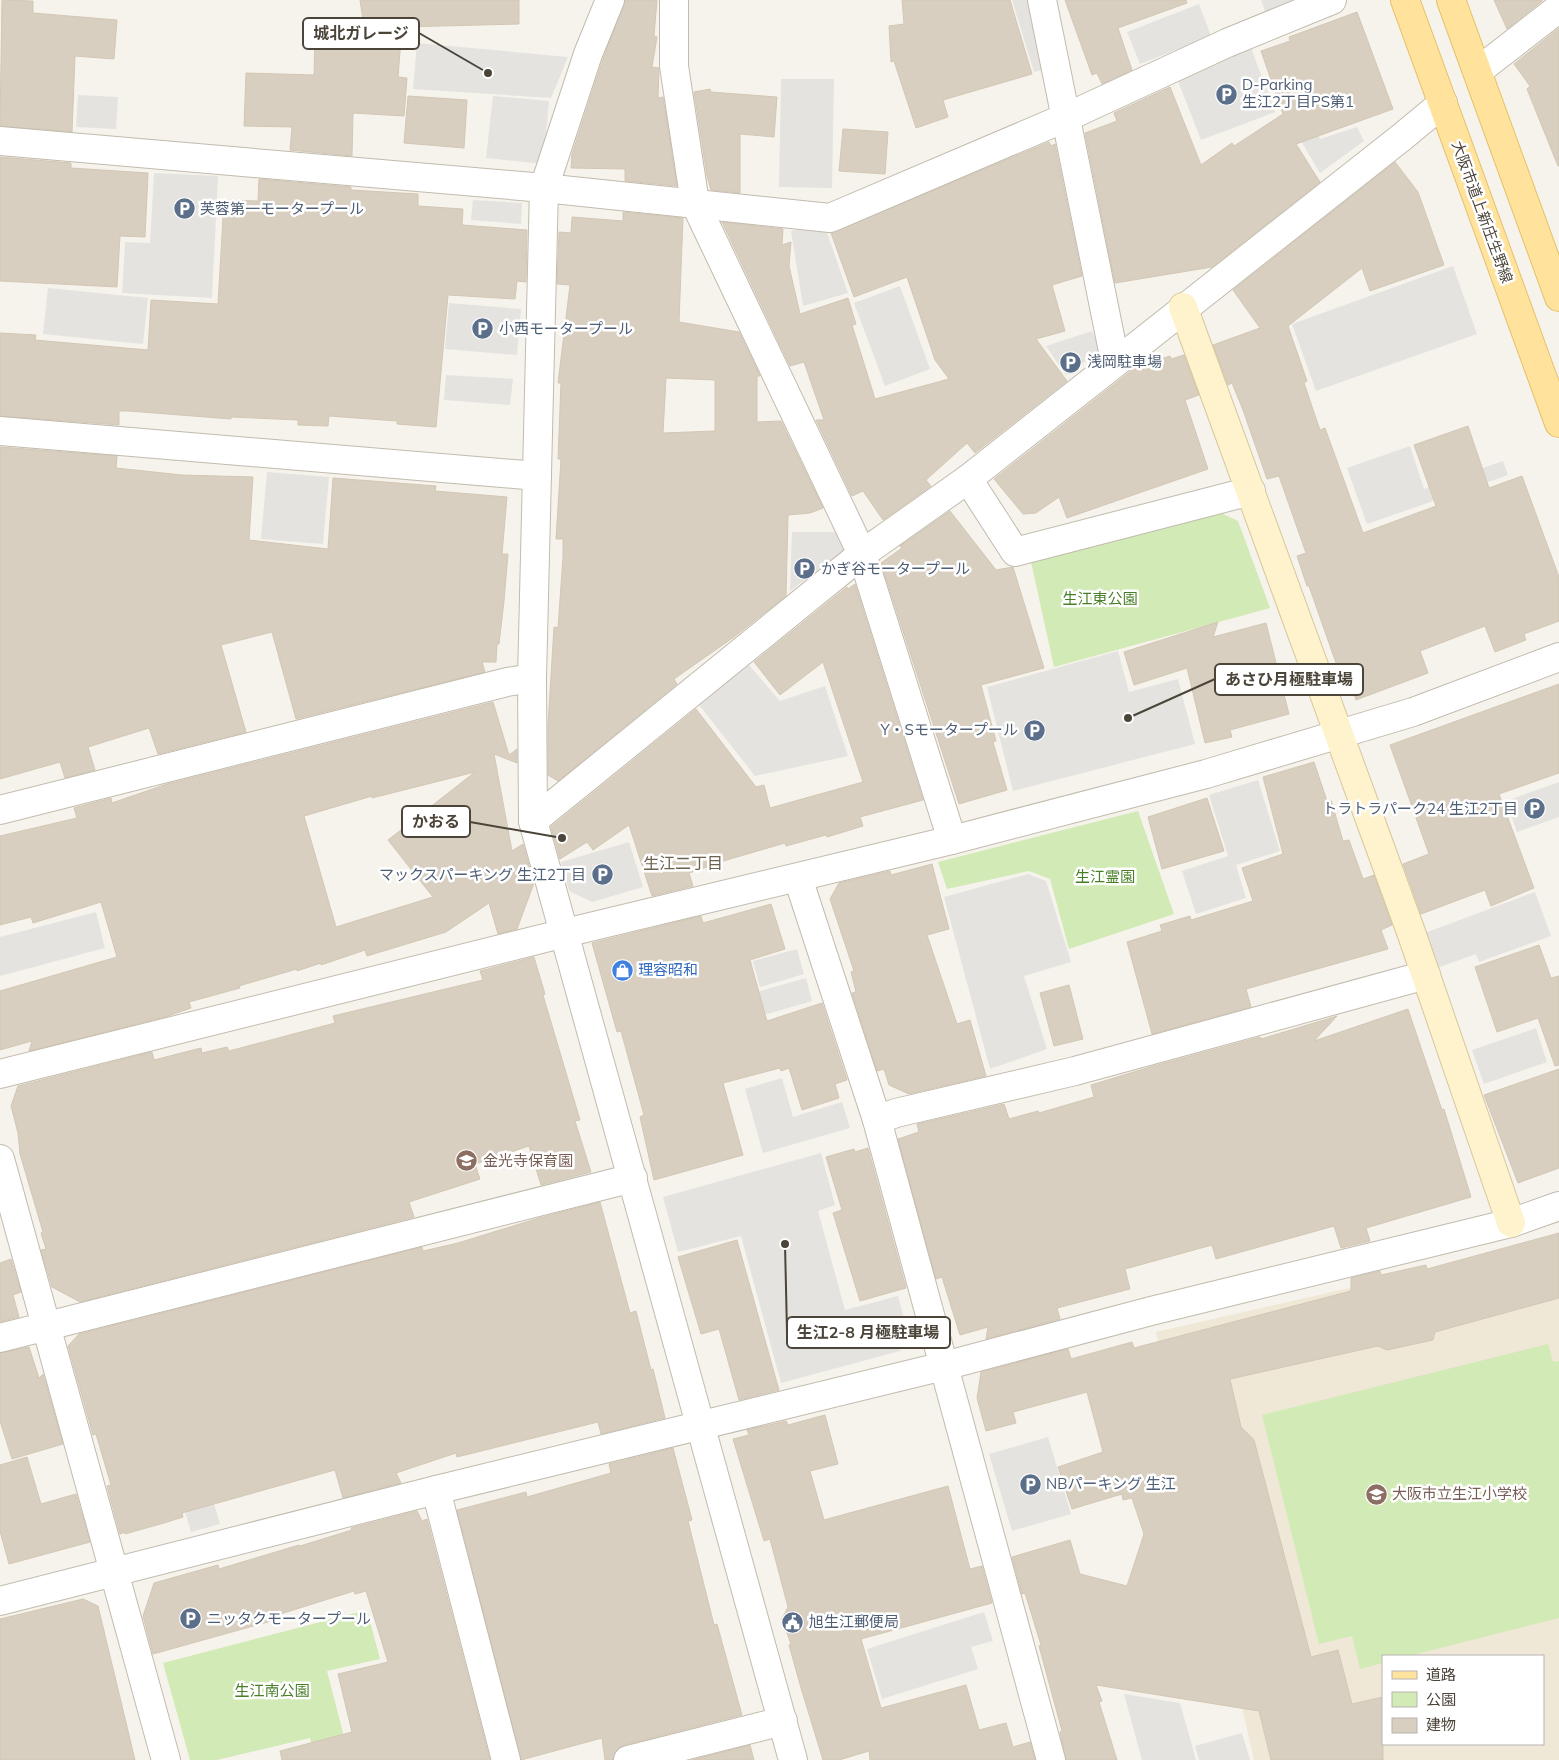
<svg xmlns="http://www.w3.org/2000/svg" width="1559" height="1760" font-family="Mulish,'Noto Sans JP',sans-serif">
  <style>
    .education { fill: #efe8d6; fill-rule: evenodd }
    .green { fill: #d2eab5 }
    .parking { fill: #e5e3e0 }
    .building { fill: #d8cfc1; stroke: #d3c7b4; fill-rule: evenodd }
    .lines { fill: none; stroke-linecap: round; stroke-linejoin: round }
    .street-casing { stroke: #c2bbae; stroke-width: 30 }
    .secondary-casing { stroke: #d6c79b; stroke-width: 30 }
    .primary-casing { stroke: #e6c16a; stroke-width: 30 }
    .street { stroke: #fff; stroke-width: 28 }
    .secondary { stroke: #fff3cd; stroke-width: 28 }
    .primary { stroke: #ffe39c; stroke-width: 28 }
    .labels { text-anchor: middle; stroke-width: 5; stroke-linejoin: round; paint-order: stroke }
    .service-label { font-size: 15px; fill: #4e5e75; stroke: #fff; text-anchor: start }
    .street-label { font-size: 15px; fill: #4b4439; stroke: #fff }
    .park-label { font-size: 15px; fill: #4a7f2a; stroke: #fff }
    .shop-label { font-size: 15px; fill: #366cbe; stroke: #fff; text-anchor: start }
    .education-label { font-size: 15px; fill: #785e54; stroke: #fff; text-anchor: start }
    .neighbourhood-label { font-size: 16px; fill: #6e6250; stroke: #fff }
    .leader { fill: none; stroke: #4b4439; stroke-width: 2 }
    .callout-dot { fill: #4b4439; stroke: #fff; stroke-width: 2 }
    .callout { fill: #fff; stroke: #4b4439; stroke-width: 2 }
    .callout-label { font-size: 16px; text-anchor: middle; font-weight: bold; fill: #4b4439 }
  </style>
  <rect width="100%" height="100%" fill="#f6f3ec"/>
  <!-- education -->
  <path class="education" d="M1559,1235V1760H1254L1156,1332L1521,1249ZM1383,1656H1543V1744H1383Z"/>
  <!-- green -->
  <g class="green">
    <path d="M1221,513L1238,521L1270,608L1054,667L1031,562Z"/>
    <path d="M1138,811L1174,914L1069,949L1050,879L1029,871L947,889L938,862Z"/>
    <path d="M1548,1344L1553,1362L1559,1361V1618L1409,1656H1383V1663L1360,1669L1352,1636L1319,1644L1262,1415Z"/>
    <path d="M367,1610L380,1659L327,1671L350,1760H316L310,1738L217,1760H190L163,1663Z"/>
  </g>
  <!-- parking -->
  <g class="parking">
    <path d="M1012,0H1032L1046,69L1034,72Z"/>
    <path d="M1261,0H1304L1266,14Z"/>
    <path d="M1199,4L1211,36L1140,64L1127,32Z"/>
    <path d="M417,43L568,57L551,98L413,89Z"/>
    <path d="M1251,48L1275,112L1201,140L1176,76Z"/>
    <path d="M1298,73L1320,139L1357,127L1364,141L1320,173L1285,114Z"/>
    <path d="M781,79H834L832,188L779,187Z"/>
    <path d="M78,95L118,97L116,129L76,127Z"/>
    <path d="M493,96L549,101L543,164L486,158Z"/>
    <path d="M154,173L218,176L212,298L122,293L125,242L150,243Z"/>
    <path d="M473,200L522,203L521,224L471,220Z"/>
    <path d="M824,224L848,293L803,306L791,231Z"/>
    <path d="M1453,266L1477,334L1316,391L1292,324Z"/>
    <path d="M900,286L930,369L885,386L854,303Z"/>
    <path d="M48,288L148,298L143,344L43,334Z"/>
    <path d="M449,303L521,309L517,355L445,349Z"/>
    <path d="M1092,331L1101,350L1066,375L1046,346Z"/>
    <path d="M446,375L513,379L510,405L444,400Z"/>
    <path d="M1410,446L1424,489L1503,461L1508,475L1367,524L1347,468Z"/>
    <path d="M267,472L329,477L323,544L261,539Z"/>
    <path d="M792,532H834L845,539L847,548L790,591Z"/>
    <path d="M1118,651L1129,692L1178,679L1195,744L1013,791L987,687Z"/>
    <path d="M748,664L780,701L825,686L848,756L755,776L696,701Z"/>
    <path d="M1258,780L1280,851L1236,865L1246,898L1196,914L1182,871L1228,856L1209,795Z"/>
    <path d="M1559,782V817L1517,832L1506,801Z"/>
    <path d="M629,842L643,887L592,902L569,891L561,862Z"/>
    <path d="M1028,874L1046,881L1071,962L1024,976L1047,1049L990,1069L944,897Z"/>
    <path d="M1535,892L1551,936L1479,962L1476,954L1437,968L1425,933Z"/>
    <path d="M96,912L105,948L0,976V937Z"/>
    <path d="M797,949L804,974L760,987L753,961Z"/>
    <path d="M806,978L812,1001L746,1020L739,997Z"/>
    <path d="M1536,1028L1547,1062L1484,1084L1472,1050Z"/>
    <path d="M782,1078L793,1117L842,1102L850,1128L763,1153L745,1089Z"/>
    <path d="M821,1153L835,1205L818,1211L845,1310L898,1296L906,1327L900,1351L781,1383L741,1236L678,1252L663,1197Z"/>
    <path d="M1048,1437L1071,1514L1012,1531L989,1454Z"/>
    <path d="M199,1453L220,1524L191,1532L170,1461Z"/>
    <path d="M984,1612L993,1641L971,1647L978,1669L882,1699L867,1649Z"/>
    <path d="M1124,1694L1180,1703L1196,1760H1142Z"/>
    <path d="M1242,1733L1250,1760H1199L1195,1746Z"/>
  </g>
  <!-- building -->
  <g class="building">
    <path d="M2,0L33,1V13L117,20L114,59L75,56L72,132L0,126Z"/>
    <path d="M360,0H519V24L402,27L398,77L407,78L404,116L353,113L352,156L290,150L292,127L244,126L246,73L314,75L315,39L366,41Z"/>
    <path d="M625,0H657L654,36L657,37L652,67L659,68L658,98L663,97L677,186L625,181V169L571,168L572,154L603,59Z"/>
    <path d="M902,0H1010L1032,74L943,100L948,117L916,128L894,61L891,62L889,26L904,24Z"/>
    <path d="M1065,0H1186L1187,3L1118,28L1132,70L1102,84L1097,73L1092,75Z"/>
    <path d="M1494,0H1542V1L1507,29Z"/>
    <path d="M1357,12L1393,109L1296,144L1320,182L1212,267L1115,283L1085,133L1117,121L1114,113L1170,87L1201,165L1232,143L1234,146L1283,114L1261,51L1290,41L1289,37Z"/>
    <path d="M1559,28V166H1558L1527,89L1530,86L1514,64Z"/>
    <path d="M710,89L711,92L777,97L774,137L740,134V193L711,190L707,176L694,92Z"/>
    <path d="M408,96L467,100L464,148L404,143Z"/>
    <path d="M843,129L888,132L885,174L839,171Z"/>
    <path d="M1049,142L1051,146L1055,144L1082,276L1052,285L1065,331L1036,339L1067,381L975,453L967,443L926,480L931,486L883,520L863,491L852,496L816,420H824L804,362L790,366L722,222L783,229L782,245L791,242L789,266L800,314L848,298L856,324L852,325L875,399L949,379L935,360L907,277L854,297L831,233Z"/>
    <path d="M0,157L71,163V168L148,173L145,237L120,236L117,287L0,281Z"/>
    <path d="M1395,162L1418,192L1444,265L1370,291L1362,268L1288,326L1307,381L1304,383L1320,430L1325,428L1363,533L1436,506L1414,445L1468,426L1489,488L1522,476L1559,577V621L1524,634L1526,640L1495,652L1485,626L1420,651L1428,673L1356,700L1349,680L1343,683L1309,586H1307L1297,556L1306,553L1279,476L1267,479L1243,410L1232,383L1228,385L1213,345L1260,328L1233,290Z"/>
    <path d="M259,179L351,187V190L418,194V206L463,209L462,225L527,230L526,282L517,281L515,299L448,295L436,427L397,424V421L329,416L328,426L298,425V420L231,417V419L129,411H119V425L0,416V333L36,335L35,340L148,350L151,300L218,304L224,200L258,201Z"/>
    <path d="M623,212L683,218L679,322L739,332L760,376H757V422L781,421L823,508L810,513L788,515L786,596L734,637L674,679L677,684L558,781L548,775V725L554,627L558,628L563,557V539H556L561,459H558L561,383H558L570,285L557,284L559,232L571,233L572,217L623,221ZM666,378L715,380V431L663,433Z"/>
    <path d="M1184,355L1199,395L1185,400L1208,469L1067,518L1059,497L1036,513L1023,514L994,479L1136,367L1170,356L1171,359Z"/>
    <path d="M0,447L117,456L116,468L182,475L253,477L249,540L328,549L333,478L436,486L435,491L507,497L502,554H508L504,601L499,644H497L496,662H482L485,672L296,719L272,632L221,645L246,732L158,754L149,728L88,747L95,770L65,778L60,762L0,779Z"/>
    <path d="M950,511L996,570L1013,567L1044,668L981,685L996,741L993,742L1007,790L959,804L881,563L902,548L900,546Z"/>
    <path d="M855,584L923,800L860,817L863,826L827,837L826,835L786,846L785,843L713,864V865L689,873L693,886L652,896L629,825L593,850L587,842L560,859L551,827L696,709L756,787L764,785L770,808L863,782L823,662L780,695L754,662L847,587L848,589Z"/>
    <path d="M1218,622L1213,637L1266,623L1289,714L1230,730L1232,737L1205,743L1187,668L1134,685L1124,652Z"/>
    <path d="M1559,684V773L1499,794L1534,888L1491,906L1485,890L1421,914L1403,864L1429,854L1390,745Z"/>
    <path d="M493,702L509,755L517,749V763L494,754L512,851L523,844L534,883L517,929L498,934L489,903L446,932L367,956L365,950L321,965V963L297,971V969L239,986L240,988L189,1002L191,1008L168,1016L29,1051L32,1041L0,1050V991L117,957L101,902L33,923L31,917L0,925V836L77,818L74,808L111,798L112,803L167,784ZM475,772L388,840L433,897L336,927L304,816L372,796V798Z"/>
    <path d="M1314,762L1327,801L1331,800L1343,841L1349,840L1363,879L1374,875L1392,925L1381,930L1388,949L1246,989L1251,1007L1152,1034L1127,942L1162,931L1160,925L1190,916L1191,920L1253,901L1242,868L1283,854L1263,777Z"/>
    <path d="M1207,798L1224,851L1162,869L1148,817Z"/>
    <path d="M932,864L949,929L927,935L957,1024L970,1020L986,1076L909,1094L889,1085L884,1069L877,1071L852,993L856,992L851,972L854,971L830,899L839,883L890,871L891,875Z"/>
    <path d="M771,904L785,949L750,960L767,1021L822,1003L847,1080L835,1084L839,1098L802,1110L789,1068L781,1071L780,1068L723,1083L743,1155L654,1180L640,1117L644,1115L621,1031L617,1032L592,943L701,916L703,923Z"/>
    <path d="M1539,945L1551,978L1559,976V1065L1555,1066L1538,1018L1497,1032L1475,967Z"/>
    <path d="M534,957L545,994L543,995L580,1120L575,1121L591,1172L541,1185L529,1146L475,1164L480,1179L409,1202L414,1217L80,1302L52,1287L41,1250L46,1249L41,1233L43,1232L20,1154L18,1133L11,1106L18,1086L152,1052L154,1060L201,1048L202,1053L227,1047L229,1051L335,1023L333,1016L483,980L480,971Z"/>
    <path d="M1069,985L1083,1039L1054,1046L1040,993Z"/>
    <path d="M1408,1009L1442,1110L1444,1109L1471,1197L1366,1228L1370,1241L1341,1248L1334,1226L1216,1259L1212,1245L1125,1269L1130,1289L1057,1308L1060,1319L986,1339L988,1327L960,1335L942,1277L936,1279L898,1139L919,1132L917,1124L1004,1104L1009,1119L1038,1111L1039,1113L1094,1097L1091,1085L1150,1067L1260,1037L1261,1039L1337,1016L1314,1041Z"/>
    <path d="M1559,1069V1168L1518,1183L1484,1095Z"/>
    <path d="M868,1148L906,1288L860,1301L833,1213L842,1210L826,1157L854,1149L855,1152Z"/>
    <path d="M600,1202L630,1313L636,1311L651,1370L653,1369L665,1418L601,1434L598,1422L457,1457L456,1453L396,1473L401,1483L343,1498L335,1470L182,1513L183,1517L164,1523L125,1534V1532L120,1534L107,1486L111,1485L96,1434L93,1435L68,1346L79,1334L422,1247L423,1251L458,1243L539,1218Z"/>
    <path d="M1559,1233V1298L1435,1332L1433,1340L1387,1350L1378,1346L1230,1379L1241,1427L1254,1440L1311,1657L1338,1650L1352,1704L1383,1697V1760H1271L1259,1711L1096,1685L1102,1701L1099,1702L1117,1760H1066L1060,1732L1062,1731L1039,1646L1041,1645L1025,1593L1022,1594L1012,1557L1070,1540L1080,1574L1127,1586L1144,1534L1132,1498L1123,1500L1122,1494L1072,1509L1058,1467L1103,1452L1087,1392L1013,1412L1016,1423L986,1431L977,1398L981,1372L1068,1349L1071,1359L1132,1342L1134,1348L1351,1291V1278L1380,1271L1381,1275L1426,1265L1427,1269Z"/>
    <path d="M737,1240L779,1390L739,1400L719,1329L701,1334L678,1257Z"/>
    <path d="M11,1259L21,1292L13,1295L19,1317L0,1322V1263Z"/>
    <path d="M29,1347L39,1378L43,1374L63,1444L12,1459L0,1421V1353Z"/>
    <path d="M825,1415L838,1464L810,1471L824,1520L948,1486L970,1569L982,1566L992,1603L861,1639L881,1708L966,1685L979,1730L1006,1723L1013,1747L1030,1742L1035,1760H870L869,1751L839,1760H823L801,1688L789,1645L791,1644L782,1619L788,1607L770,1539L764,1541L733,1439L749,1435L747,1430L786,1421L788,1425Z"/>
    <path d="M673,1448L692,1520L688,1521L714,1625L717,1624L742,1715L624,1745L617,1749L613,1760H605L602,1738L521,1760L457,1510L526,1492L527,1497L611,1473L609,1464Z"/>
    <path d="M27,1457L41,1504L76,1494L90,1542L9,1564L0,1531V1465Z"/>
    <path d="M417,1511L422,1521L427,1519L490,1760H282L280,1751L352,1732L338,1674L388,1662L366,1591L355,1594L354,1591L274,1616L275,1620L153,1654L143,1616L154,1583L218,1565L219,1569L299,1545L300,1546L352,1530L351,1528Z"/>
    <path d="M83,1599L98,1606L135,1760H0V1619Z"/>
    <path d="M750,1745L754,1760H692Z"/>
  </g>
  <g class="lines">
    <defs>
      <g id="street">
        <path d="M610,0L588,54L544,188L532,678L533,821L793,1760"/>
        <path d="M674,0V66L695,203L862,554L952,840"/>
        <path d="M1042,0L1115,361"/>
        <path d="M1478,71L1559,8"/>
        <path d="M0,141L544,188L830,218L1067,117L1227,43L1332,0"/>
        <path d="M0,431L537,476"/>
        <path d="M968,479L1015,552L1251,491"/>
        <path d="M0,810L507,682L532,678"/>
        <path d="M533,821L862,554L968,479L1402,137L1443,103"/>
        <path d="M798,878L877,1120L1051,1760"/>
        <path d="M0,1074L565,933L952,840L1206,774L1413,712L1559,657"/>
        <path d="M877,1120L896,1113L1075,1071L1426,975"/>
        <path d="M0,1159L166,1760"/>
        <path d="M0,1338L633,1178"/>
        <path d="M436,1490L506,1760"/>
        <path d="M0,1601L436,1490L944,1366L1151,1311L1511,1223L1559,1206"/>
        <path d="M628,1760L783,1721"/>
      </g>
      <path id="secondary" d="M1183,307L1411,932L1511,1223"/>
      <g id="primary">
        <path d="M1405,0L1559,423"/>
        <path d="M1451,0L1559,297"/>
      </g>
    </defs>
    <!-- street casing -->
    <use href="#street" class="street-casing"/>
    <!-- secondary casing -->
    <use href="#secondary" class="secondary-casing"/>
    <!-- primary casing -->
    <use href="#primary" class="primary-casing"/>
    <!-- street -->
    <use href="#street" class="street"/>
    <!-- secondary -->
    <use href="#secondary" class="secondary"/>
    <!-- primary -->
    <use href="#primary" class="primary"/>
  </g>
  <!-- icons -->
  <defs>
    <symbol id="parking-disc" viewBox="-11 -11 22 22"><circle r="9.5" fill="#5c6f8a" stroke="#fff"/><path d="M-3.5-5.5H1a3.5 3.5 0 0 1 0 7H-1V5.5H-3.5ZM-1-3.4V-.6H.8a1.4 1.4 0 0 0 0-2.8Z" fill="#fff"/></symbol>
    <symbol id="shop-disc" viewBox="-11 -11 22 22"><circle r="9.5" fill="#3f7fe0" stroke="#fff"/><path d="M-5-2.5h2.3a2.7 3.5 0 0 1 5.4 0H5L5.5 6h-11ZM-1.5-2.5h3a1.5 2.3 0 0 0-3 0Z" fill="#fff"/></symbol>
    <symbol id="school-disc" viewBox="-11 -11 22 22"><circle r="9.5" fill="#8d6e63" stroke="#fff"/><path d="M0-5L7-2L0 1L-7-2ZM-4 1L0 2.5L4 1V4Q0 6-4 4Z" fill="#fff"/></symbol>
    <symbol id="civic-disc" viewBox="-11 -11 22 22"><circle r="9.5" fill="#5c6f8a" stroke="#fff"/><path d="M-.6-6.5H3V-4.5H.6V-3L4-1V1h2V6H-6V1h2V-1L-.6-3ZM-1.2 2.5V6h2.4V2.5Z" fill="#fff"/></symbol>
  </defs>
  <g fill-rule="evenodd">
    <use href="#parking-disc" x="1214" y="82" width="25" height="25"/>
    <use href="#parking-disc" x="172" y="196" width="25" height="25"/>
    <use href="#parking-disc" x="470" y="316" width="25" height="25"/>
    <use href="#parking-disc" x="1058" y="350" width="25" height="25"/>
    <use href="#parking-disc" x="792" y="556" width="25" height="25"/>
    <use href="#parking-disc" x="1022" y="718" width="25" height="25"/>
    <use href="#parking-disc" x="1522" y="796" width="25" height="25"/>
    <use href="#parking-disc" x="590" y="862" width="25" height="25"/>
    <use href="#shop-disc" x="610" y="958" width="25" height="25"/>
    <use href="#school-disc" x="454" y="1148" width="25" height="25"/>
    <use href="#parking-disc" x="1018" y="1472" width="25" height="25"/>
    <use href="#school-disc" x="1364" y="1482" width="25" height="25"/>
    <use href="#parking-disc" x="178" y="1606" width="25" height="25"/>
    <use href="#civic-disc" x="780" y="1610" width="25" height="25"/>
  </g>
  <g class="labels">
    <!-- service labels -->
    <g class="service-label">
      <text x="1242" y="90">D-Parking<tspan x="1242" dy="17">生江2丁目PS第1</tspan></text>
      <text x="200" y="214">芙蓉第一モータープール</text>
      <text x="499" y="334">小西モータープール</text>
      <text x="1087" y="367">浅岡駐車場</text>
      <text x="821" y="574">かぎ谷モータープール</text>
      <text x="1018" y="735" text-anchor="end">Y・Sモータープール</text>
      <text x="1518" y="814" text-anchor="end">トラトラパーク24 生江2丁目</text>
      <text x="586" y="880" text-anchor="end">マックスパーキング 生江2丁目</text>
      <text x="1046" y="1489">NBパーキング 生江</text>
      <text x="207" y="1624">ニッタクモータープール</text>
      <text x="809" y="1627">旭生江郵便局</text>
    </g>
    <!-- street labels -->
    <g class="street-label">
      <text transform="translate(1482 212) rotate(70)" y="5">大阪市道上新庄生野線</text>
    </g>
    <!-- park labels -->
    <g class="park-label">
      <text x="1100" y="604">生江東公園</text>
      <text x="1105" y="882">生江霊園</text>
      <text x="272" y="1696">生江南公園</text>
    </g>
    <!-- shop labels -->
    <g class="shop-label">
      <text x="638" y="975">理容昭和</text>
    </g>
    <!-- education labels -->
    <g class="education-label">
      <text x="483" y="1166">金光寺保育園</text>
      <text x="1392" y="1499">大阪市立生江小学校</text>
    </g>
    <!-- neighbourhood labels -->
    <g class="neighbourhood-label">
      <text x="683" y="869">生江二丁目</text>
    </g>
  </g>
  <!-- callouts -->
  <path class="leader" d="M488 73L419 33M1128 718L1215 679M562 838L470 822M785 1244L787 1332"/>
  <g class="callout-dot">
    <circle cx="488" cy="73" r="5"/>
    <circle cx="1128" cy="718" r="5"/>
    <circle cx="562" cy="838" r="5"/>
    <circle cx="785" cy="1244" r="5"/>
  </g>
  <g class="callout">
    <rect x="303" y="18" width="116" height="31" rx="5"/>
    <rect x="1215" y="664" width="148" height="31" rx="5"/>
    <rect x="402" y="806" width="68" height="31" rx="5"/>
    <rect x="787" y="1317" width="163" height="31" rx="5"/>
  </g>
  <g class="callout-label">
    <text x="361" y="39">城北ガレージ</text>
    <text x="1289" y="685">あさひ月極駐車場</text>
    <text x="436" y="827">かおる</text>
    <text x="868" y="1338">生江2-8 月極駐車場</text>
  </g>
  <!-- legend -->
  <rect x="1382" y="1655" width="162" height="90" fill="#ffffff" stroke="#b7b4b0"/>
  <rect x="1392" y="1671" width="25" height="8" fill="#ffe39c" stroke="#b7b4b0"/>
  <text x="1426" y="1680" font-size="15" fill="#4b4439">道路</text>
  <rect x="1392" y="1692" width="25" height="15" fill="#d2eab5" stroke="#b7b4b0"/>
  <text x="1426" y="1705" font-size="15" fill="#4b4439">公園</text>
  <rect x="1392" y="1718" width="25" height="15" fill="#d8cfc1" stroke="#b7b4b0"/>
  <text x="1426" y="1730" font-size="15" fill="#4b4439">建物</text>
</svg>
